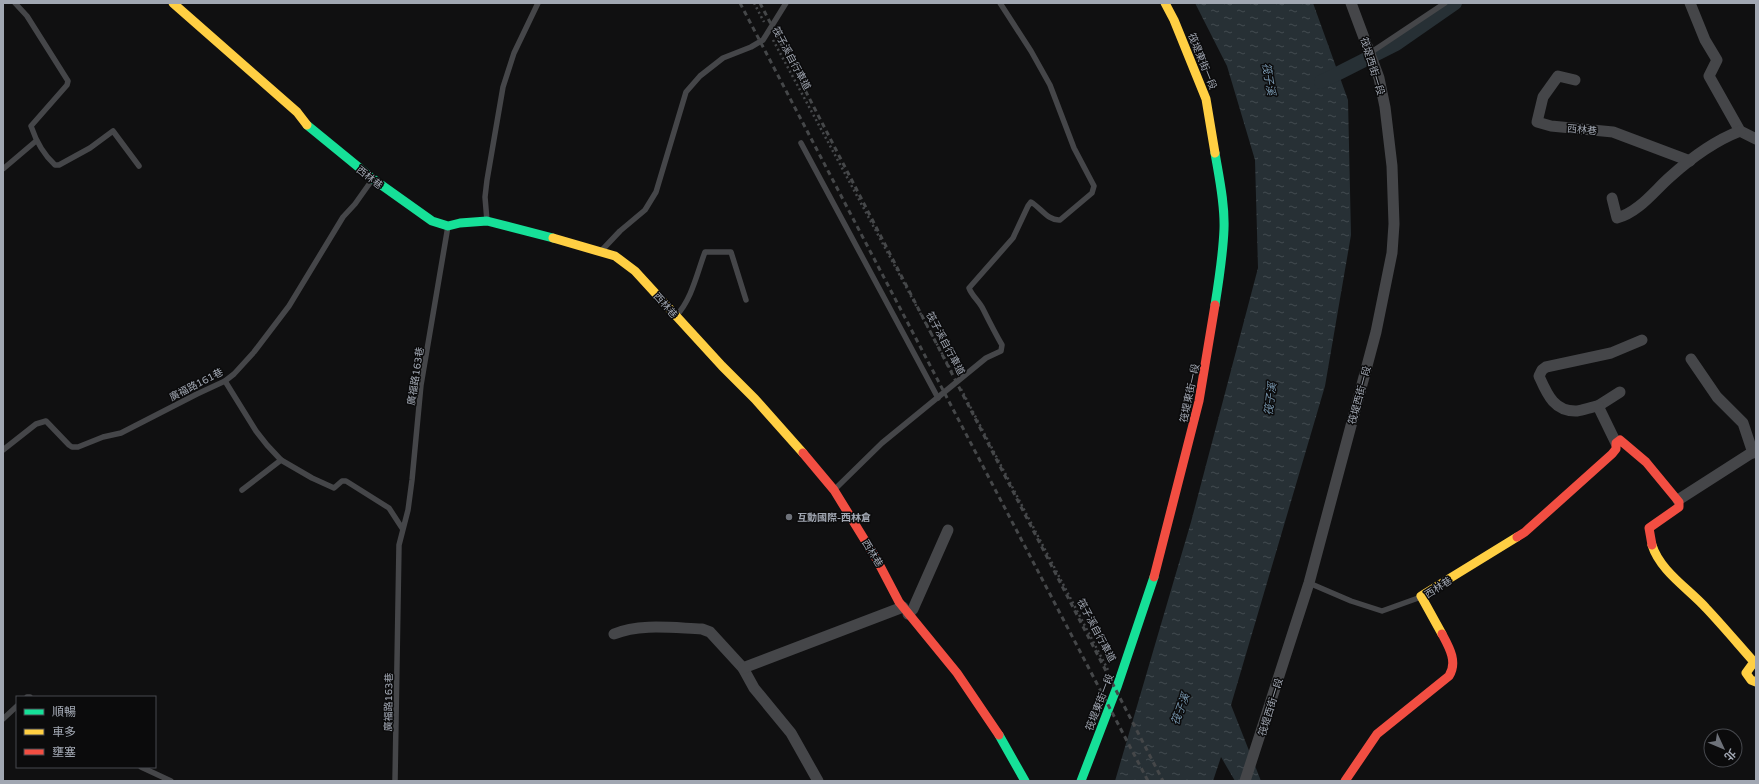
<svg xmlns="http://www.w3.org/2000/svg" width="1759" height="784" font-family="'Varela Round','Noto Sans TC',sans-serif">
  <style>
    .water { fill: url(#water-ripples) }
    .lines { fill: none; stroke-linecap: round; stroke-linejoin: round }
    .canal { stroke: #273035; stroke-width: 14 }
    .path { stroke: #46484b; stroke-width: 2.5; stroke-dasharray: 2 3; stroke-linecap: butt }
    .lane { stroke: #454649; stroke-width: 5.5 }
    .street { stroke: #454649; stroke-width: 11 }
    .fast { stroke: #16e098; stroke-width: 9 }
    .slow { stroke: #ffcf43; stroke-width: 9 }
    .jam { stroke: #f24e42; stroke-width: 9 }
    .rail { stroke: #454749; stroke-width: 3; stroke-dasharray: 5 4; stroke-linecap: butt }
    .poi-dot { fill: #6e727a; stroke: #0b0b0c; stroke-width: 1.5 }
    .labels { text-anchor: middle; stroke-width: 3; stroke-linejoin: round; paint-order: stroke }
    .street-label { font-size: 10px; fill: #a1a7b2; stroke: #0b0b0c }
    .poi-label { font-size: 10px; font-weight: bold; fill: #a1a7b2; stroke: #0b0b0c; text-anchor: start }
    .water-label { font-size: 11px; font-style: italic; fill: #7796ae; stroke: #0b0b0c }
  </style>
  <defs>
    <pattern id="water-ripples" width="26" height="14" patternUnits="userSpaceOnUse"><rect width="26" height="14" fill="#273035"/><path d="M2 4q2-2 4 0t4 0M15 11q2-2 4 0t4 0" fill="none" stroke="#434b50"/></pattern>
  </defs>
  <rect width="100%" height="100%" fill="#101011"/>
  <!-- water -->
  <path class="water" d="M1195,3H1313L1348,100L1351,235L1325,386L1231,705L1261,781H1235L1221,757L1213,781H1115L1191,522L1258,268L1255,160L1227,66Z"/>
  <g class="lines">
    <!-- canal -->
    <path class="canal" d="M1321,82L1396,44L1455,3"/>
    <!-- path -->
    <g class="path">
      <path d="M754,3L764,22"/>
      <path d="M773,40L953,374"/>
      <path d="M961,389L1108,670"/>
    </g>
    <!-- lane -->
    <g class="lane">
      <path d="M15,3L27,16L68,81L67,85L31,126C36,141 43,154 55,165H59L90,148L113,131L139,166"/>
      <path d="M1370,53L1445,3"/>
      <path d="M801,143L938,398"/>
      <path d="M3,169L36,141"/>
      <path d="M487,221L485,197L487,180L503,87L514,53L538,3"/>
      <path d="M603,249L620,231L645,210L656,192L686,92L700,76L723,58L751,47L763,40L786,3"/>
      <path d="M676,316C692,299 697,273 705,252H731L746,300"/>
      <path d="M225,381L256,431L267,445L281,460"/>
      <path d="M3,450L36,424L46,421L69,445L72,447H78L103,437L121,433L197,394L225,381L234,374L254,352L289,306L343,217L355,204L372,180"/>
      <path d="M242,490L281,460L312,478L334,488L342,481H346L389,508L402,528"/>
      <path d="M834,490L882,443L986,358L1001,351L1002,345C995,333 989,321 983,309C979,301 972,296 969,288L1013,238L1028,206L1031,202C1041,208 1048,221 1060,220L1092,193L1094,186L1074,148L1050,85L1031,51L1000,3"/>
      <path d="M1309,583L1351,601L1382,611L1421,597"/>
      <path d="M27,697H30"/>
      <path d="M3,719L17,706"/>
      <path d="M141,767L171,781"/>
      <path d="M395,781L399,545L408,510L412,480L421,385L448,226"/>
    </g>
    <!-- street -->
    <g class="street">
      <path d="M1690,3L1705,40L1717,60L1709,76L1740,131L1756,139"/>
      <path d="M1575,80L1558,76L1543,97L1537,122L1551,126L1613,132L1690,161"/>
      <path d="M1612,198L1617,218C1639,212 1654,191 1670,177C1691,158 1714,141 1740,131"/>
      <path d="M1691,359L1717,397L1743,423L1753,453"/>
      <path d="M1598,406L1620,392"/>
      <path d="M1616,443L1598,406C1591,407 1584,410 1577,411C1554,412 1547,394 1539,376L1542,370L1546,367L1611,353L1642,340"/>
      <path d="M1678,500L1756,450"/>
      <path d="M908,614L913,609L948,530"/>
      <path d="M614,634C640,623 674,628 702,629L710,632L743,668L754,688L791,733L818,781"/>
      <path d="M743,668L903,607"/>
      <path d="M1245,781L1309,583L1376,332L1392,253L1394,224L1392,166L1385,107L1379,78L1351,3"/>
    </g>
    <!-- fast -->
    <g class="fast">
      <path d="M307,125L373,179L432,221L448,226L460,223L487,221L553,238"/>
      <path d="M1215,153C1219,177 1225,204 1224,229C1223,255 1219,280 1215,305"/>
      <path d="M999,735L1025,781"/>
      <path d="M1081,781L1117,687L1154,577"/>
    </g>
    <!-- slow -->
    <g class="slow">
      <path d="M173,3L297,112L307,125"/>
      <path d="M1165,3L1174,20L1206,99L1215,153"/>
      <path d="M553,238L615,256L635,271L722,366L755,399L803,453"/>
      <path d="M1652,545C1660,571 1689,589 1706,608C1723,626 1738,644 1754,662L1746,673L1751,680L1756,682"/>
      <path d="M1442,634L1421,596L1517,537"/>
    </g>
    <!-- jam -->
    <g class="jam">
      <path d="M803,453L834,490L877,560L899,602L957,673L999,735"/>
      <path d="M1517,537L1525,532L1612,454L1616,449V443L1620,440L1646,462L1679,502V507L1649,528L1652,545"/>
      <path d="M1154,577L1199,401L1215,305"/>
      <path d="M1345,781L1377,734L1449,676C1458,662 1449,647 1442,634"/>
    </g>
    <!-- rail -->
    <g class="rail">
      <path d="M740,3L1148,781"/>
      <path d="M760,3L1163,781"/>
    </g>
  </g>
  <!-- markers -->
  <circle class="poi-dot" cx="789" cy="517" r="4"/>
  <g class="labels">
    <!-- street labels -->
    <g class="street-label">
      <text transform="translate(792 58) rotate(62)" y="4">筏子溪自行車道</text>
      <text transform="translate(1203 61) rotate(68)" y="4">筏堤東街一段</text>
      <text transform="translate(1373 66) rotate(73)" y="4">筏堤西街一段</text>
      <text transform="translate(1582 129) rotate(5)" y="4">西林巷</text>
      <text transform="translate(370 177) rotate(38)" y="4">西林巷</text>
      <text transform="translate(666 305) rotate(48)" y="4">西林巷</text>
      <text transform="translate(946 343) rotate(62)" y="4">筏子溪自行車道</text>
      <text transform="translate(415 376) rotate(-81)" y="4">廣福路163巷</text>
      <text transform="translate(196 384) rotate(-27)" y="4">廣福路161巷</text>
      <text transform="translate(1189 393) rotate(-78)" y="4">筏堤東街一段</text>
      <text transform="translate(1359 395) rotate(-75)" y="4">筏堤西街一段</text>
      <text transform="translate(873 553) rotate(59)" y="4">西林巷</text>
      <text transform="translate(1438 587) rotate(-33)" y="4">西林巷</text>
      <text transform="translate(1097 630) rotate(62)" y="4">筏子溪自行車道</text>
      <text transform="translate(388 702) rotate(-89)" y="4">廣福路163巷</text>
      <text transform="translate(1099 702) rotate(-69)" y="4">筏堤東街一段</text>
      <text transform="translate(1270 707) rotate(-73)" y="4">筏堤西街一段</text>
    </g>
    <!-- poi labels -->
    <g class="poi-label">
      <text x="797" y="521">互動國際-西林倉</text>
    </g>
    <!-- water labels -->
    <g class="water-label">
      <text transform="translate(1269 79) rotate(80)" y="4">筏子溪</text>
      <text transform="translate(1270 399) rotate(-83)" y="4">筏子溪</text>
      <text transform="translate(1180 709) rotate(-70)" y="4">筏子溪</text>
    </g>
  </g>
  <!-- border -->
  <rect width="1759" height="784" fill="none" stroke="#a1a7b2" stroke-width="8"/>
  <!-- legend -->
  <rect x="16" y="696" width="140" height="72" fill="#0b0b0c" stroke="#47494e"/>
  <rect x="24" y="709" width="20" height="6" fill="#16e098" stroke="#47494e"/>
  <text x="52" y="716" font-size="12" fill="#a1a7b2">順暢</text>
  <rect x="24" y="729" width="20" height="6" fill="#ffcf43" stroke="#47494e"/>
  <text x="52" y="736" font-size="12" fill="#a1a7b2">車多</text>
  <rect x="24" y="749" width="20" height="6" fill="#f24e42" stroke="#47494e"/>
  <text x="52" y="756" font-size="12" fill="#a1a7b2">壅塞</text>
  <!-- north arrow -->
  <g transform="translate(1723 748) rotate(134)"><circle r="19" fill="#0b0b0c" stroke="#47494e"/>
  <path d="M0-3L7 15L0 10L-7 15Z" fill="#6e727a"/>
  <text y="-6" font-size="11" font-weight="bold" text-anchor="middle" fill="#a1a7b2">北</text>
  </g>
</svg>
